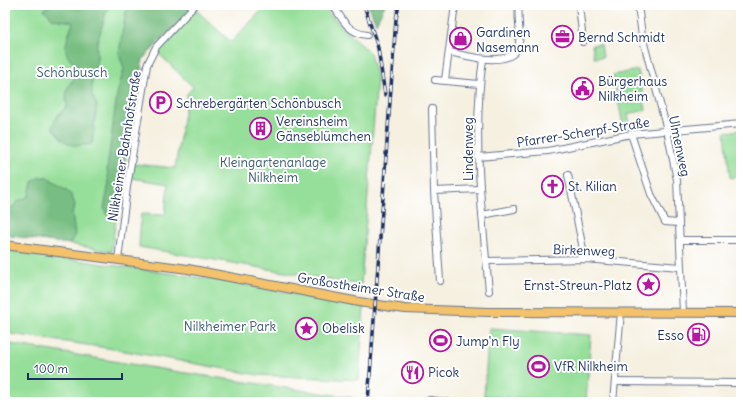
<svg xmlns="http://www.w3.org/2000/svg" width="746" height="407" font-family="Delius,sans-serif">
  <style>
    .green { fill: #96df9a; stroke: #58877c }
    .forest { fill: #78be82; stroke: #4a7670 }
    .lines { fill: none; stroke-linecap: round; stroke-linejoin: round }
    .minor-casing { stroke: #67738c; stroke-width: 8 }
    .major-casing { stroke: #67738c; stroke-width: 10 }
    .minor { stroke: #fff; stroke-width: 6 }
    .major { stroke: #f3c26a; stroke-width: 8 }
    .rail-casing { stroke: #1b2f5e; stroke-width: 3.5 }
    .rail { stroke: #fff; stroke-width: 2; stroke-dasharray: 6; stroke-linecap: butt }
    .labels { text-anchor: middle; stroke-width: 4; stroke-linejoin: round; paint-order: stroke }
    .poi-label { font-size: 13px; fill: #1b2f5e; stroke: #fff; text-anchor: start }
    .park-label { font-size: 13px; fill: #3a5b6d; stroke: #fff }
    .street-label { font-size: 13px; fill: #1b2f5e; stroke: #fff }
  </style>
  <rect width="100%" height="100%" fill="#fff"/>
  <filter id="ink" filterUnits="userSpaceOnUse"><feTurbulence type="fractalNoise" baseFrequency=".025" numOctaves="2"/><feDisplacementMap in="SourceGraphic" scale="8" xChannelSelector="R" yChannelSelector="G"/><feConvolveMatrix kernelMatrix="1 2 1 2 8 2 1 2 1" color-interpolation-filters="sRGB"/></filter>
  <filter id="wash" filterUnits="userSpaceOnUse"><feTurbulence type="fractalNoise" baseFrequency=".012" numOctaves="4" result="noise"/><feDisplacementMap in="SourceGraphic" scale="16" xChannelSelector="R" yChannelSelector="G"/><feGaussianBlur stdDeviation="0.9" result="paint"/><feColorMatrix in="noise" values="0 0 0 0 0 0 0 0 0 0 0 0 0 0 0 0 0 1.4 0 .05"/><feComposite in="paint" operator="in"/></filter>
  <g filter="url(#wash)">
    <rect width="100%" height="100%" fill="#f5f0e0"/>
    <!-- green -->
    <g class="green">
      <path d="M5,5H194L143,59L134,100L111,252L70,244L5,235Z"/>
      <path d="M267,5H320L370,53L377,79L361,285L139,247L141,214L165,215L168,184L132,178L134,164L175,168L187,94L193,87L157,52L196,10L231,42Z"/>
      <path d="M601,44L603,57L594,58L592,45Z"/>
      <path d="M638,70L646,110L628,114L630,124L623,125L613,75Z"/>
      <path d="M741,130V176L730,178L725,132Z"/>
      <path d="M5,250L231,282L364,307L359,380L258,375L114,349L5,333Z"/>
      <path d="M489,328L591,335L586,402L484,396Z"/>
      <path d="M5,343L179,372L347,397L362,400V402H5Z"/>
    </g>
    <!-- forest -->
    <g class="forest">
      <path d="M48,5H108L97,44V61L92,79V95L97,105L92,144C71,148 66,145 52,127L58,115L67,107C64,87 69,85 81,70C59,52 65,47 73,22L53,19L44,10Z"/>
      <path d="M127,5H194L143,59L134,100L117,218L107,215L104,208L109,183L107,169L117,94L124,69L119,53Z"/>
      <path d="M368,5H385L376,23Z"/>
      <path d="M41,177L47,178L67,190L72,196L75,205L72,214L75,234L70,244L5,235V215L17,202L29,196L32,182Z"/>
    </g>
  </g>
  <g filter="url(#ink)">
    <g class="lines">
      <defs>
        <g id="minor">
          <path d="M333,5C342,19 348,33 367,35"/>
          <path d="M579,5L583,42"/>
          <path d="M638,5L642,36L667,130L677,180L683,312"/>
          <path d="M449,52C466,56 515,70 519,43C521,30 517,18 519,5"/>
          <path d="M483,59C472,136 482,214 489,291"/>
          <path d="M435,80L479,84"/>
          <path d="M445,80L455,5"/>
          <path d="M432,109L434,191L479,189"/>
          <path d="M631,134L651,194L665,222L679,223"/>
          <path d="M478,157L548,151L631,134L741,124"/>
          <path d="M568,175L585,259"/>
          <path d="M434,191L440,281"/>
          <path d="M482,215L514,209"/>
          <path d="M680,240H741"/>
          <path d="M118,260L127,187L147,65L156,47L195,5"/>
          <path d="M487,261L585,259L680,267"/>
          <path d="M615,382L741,383"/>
          <path d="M425,402L430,400L446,402"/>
          <path d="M613,402L621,312"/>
        </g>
        <path id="major" d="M5,245L188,269L359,302L405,309L489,312L741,313"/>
      </defs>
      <!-- minor casing -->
      <use href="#minor" class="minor-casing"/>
      <!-- major casing -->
      <use href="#major" class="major-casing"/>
      <!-- minor -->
      <use href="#minor" class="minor"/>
      <!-- major -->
      <use href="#major" class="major"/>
      <defs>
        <g id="rail">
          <path d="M364,5L378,48L385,95"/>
          <path d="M368,402L396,19L399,5"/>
        </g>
      </defs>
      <!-- rail casing -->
      <use href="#rail" class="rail-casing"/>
      <!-- rail -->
      <use href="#rail" class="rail"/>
    </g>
  </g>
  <!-- icons -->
  <defs>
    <symbol id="office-ring" viewBox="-11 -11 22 22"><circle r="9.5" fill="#fff" stroke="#b5179e" stroke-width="1.5"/><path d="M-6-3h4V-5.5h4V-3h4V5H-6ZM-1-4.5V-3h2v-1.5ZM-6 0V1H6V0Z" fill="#b5179e"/></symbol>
    <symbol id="shop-ring" viewBox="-11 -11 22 22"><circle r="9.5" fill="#fff" stroke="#b5179e" stroke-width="1.5"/><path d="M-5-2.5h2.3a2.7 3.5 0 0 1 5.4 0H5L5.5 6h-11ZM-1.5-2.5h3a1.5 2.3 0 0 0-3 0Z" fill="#b5179e"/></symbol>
    <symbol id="civic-ring" viewBox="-11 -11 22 22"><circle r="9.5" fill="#fff" stroke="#b5179e" stroke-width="1.5"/><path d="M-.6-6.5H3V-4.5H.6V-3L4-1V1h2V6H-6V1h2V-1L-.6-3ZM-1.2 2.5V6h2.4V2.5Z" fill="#b5179e"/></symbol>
    <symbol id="parking-ring" viewBox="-11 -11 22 22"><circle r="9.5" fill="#fff" stroke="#b5179e" stroke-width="1.5"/><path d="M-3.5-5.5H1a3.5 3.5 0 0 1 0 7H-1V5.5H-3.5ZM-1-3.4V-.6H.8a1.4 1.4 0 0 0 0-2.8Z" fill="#b5179e"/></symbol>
    <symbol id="building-ring" viewBox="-11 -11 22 22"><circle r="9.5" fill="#fff" stroke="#b5179e" stroke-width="1.5"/><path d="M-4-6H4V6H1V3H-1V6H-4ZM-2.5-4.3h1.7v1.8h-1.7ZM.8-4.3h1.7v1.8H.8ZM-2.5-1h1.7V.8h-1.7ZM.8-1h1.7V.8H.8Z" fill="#b5179e"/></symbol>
    <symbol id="church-ring" viewBox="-11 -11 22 22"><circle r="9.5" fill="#fff" stroke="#b5179e" stroke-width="1.5"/><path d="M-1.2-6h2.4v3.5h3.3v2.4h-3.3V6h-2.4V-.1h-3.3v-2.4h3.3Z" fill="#b5179e"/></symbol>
    <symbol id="sight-ring" viewBox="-11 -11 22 22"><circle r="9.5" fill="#fff" stroke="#b5179e" stroke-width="1.5"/><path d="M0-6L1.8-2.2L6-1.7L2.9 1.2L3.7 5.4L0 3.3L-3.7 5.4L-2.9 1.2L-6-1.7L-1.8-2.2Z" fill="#b5179e"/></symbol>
    <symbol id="fuel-ring" viewBox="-11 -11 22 22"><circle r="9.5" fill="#fff" stroke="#b5179e" stroke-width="1.5"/><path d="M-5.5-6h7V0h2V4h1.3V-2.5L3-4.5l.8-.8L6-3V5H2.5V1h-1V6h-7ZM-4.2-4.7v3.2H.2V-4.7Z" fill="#b5179e"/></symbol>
    <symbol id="stadium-ring" viewBox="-11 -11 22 22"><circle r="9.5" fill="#fff" stroke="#b5179e" stroke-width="1.5"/><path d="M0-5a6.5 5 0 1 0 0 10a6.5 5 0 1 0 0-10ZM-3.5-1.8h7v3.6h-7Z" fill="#b5179e"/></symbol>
    <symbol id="restaurant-ring" viewBox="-11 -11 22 22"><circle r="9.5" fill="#fff" stroke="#b5179e" stroke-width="1.5"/><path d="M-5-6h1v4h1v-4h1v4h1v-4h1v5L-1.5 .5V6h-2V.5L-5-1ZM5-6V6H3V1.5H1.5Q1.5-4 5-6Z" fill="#b5179e"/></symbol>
  </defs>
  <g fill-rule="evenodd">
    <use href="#office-ring" x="550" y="24" width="25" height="25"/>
    <use href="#shop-ring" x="448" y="26" width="25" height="25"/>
    <use href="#civic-ring" x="570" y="76" width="25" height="25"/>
    <use href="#parking-ring" x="148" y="90" width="25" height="25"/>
    <use href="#building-ring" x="248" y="116" width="25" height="25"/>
    <use href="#church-ring" x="540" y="174" width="25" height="25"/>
    <use href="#sight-ring" x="636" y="272" width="25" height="25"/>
    <use href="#sight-ring" x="294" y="316" width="25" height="25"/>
    <use href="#fuel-ring" x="686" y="322" width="25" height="25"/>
    <use href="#stadium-ring" x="428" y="328" width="25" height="25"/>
    <use href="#stadium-ring" x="526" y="354" width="25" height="25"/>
    <use href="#restaurant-ring" x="400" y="360" width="25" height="25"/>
  </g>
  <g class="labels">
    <!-- poi labels -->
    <g class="poi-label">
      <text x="476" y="37">Gardinen<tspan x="476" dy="15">Nasemann</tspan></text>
      <text x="578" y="42">Bernd Schmidt</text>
      <text x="598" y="86">Bürgerhaus<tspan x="598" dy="15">Nilkheim</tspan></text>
      <text x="176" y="108">Schrebergärten Schönbusch</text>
      <text x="276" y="126">Vereinsheim<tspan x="276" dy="15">Gänseblümchen</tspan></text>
      <text x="568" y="191">St. Kilian</text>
      <text x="632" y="290" text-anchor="end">Ernst-Streun-Platz</text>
      <text x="322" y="333">Obelisk</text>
      <text x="684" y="340" text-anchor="end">Esso</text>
      <text x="456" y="346">Jump'n Fly</text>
      <text x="554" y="371">VfR Nilkheim</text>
      <text x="428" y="377">Picok</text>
    </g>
    <!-- park labels -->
    <g class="park-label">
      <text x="72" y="77">Schönbusch</text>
      <text x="273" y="167">Kleingartenanlage<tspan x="273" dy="15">Nilkheim</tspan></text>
      <text x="230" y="331">Nilkheimer Park</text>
    </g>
    <!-- street labels -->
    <g class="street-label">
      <text transform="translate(583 132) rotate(-9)" y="5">Pfarrer-Scherpf-Straße</text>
      <text transform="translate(124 146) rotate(-81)" y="5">Nilkheimer Bahnhofstraße</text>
      <text transform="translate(680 146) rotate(78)" y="5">Ulmenweg</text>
      <text transform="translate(468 149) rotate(-90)" y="5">Lindenweg</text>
      <text transform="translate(584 250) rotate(2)" y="5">Birkenweg</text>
      <text transform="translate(361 287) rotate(9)" y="5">Großostheimer Straße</text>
    </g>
  </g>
  <!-- margin -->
  <rect width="746" height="407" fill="none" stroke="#fff" stroke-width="20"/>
  <!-- scale -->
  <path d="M28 373v6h94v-6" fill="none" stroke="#1b2f5e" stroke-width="2"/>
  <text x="34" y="373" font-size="12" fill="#1b2f5e" stroke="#ffffff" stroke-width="3" paint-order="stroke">100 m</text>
</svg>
